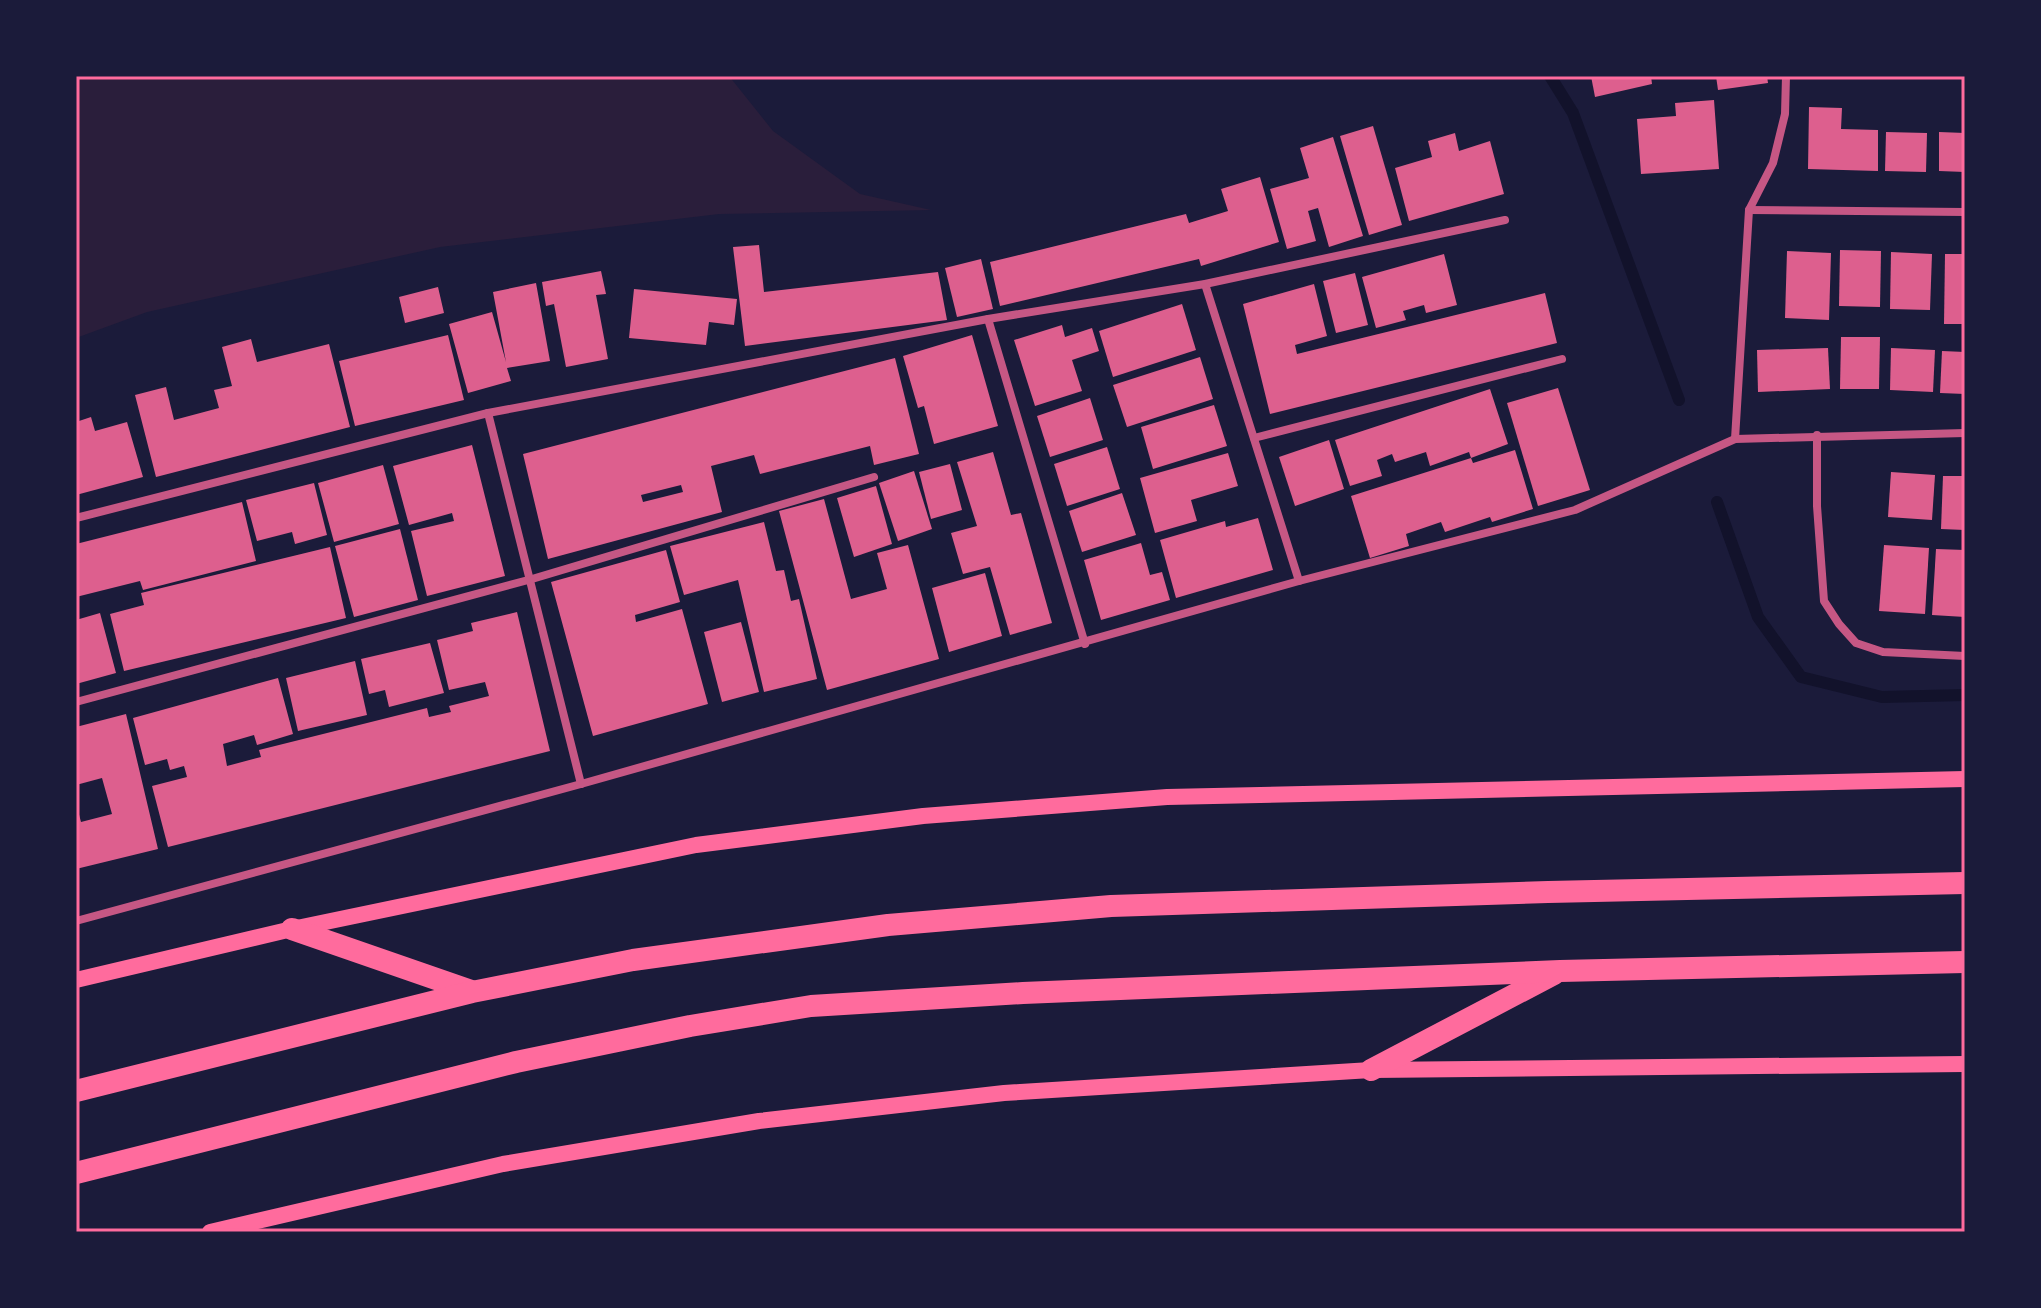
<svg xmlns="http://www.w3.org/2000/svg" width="2041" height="1308" font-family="Manrope,sans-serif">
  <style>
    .green { fill: #2a1e3b }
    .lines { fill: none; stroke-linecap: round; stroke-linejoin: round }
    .stream { stroke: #12122b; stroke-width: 12 }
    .building { fill: #dd5f8e; fill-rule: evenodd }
    .minor { stroke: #c65784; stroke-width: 8 }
    .secondary { stroke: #ff6b9d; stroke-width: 16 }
    .trunk { stroke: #ff6b9d; stroke-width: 22 }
    .neatline { fill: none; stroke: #ff6b9d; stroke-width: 3 }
  </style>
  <rect width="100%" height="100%" fill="#1b1b3a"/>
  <!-- green -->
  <path class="green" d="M76,76H729L773,131L860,194L931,210L719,214L440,247L147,312L76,338Z"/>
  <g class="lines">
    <!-- stream -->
    <g class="stream">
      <path d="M1550,76L1573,113L1679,400"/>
      <path d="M1717,502L1758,617L1801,677L1882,697L1965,695"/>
    </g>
  </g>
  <!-- building -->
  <g class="building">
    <path d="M1591,76H1651L1652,84L1595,97Z"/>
    <path d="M1716,76H1767L1768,83L1718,90Z"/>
    <path d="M1714,100L1719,169L1641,174L1637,119L1676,116L1675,103Z"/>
    <path d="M1809,107L1842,108L1841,129L1878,130V171L1808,169Z"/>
    <path d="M1373,126L1402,225L1369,235L1340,136Z"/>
    <path d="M1886,132L1927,133L1926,172L1885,171Z"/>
    <path d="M1939,132L1965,133V172L1939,171Z"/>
    <path d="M1455,133L1459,151L1490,141L1504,194L1409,221L1395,168L1432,157L1428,141Z"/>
    <path d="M1333,137L1363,236L1329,247L1318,208L1308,211L1316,241L1287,249L1270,189L1309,178L1300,148Z"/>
    <path d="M1260,177L1279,242L1201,266L1199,259L1000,306L990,262L1186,214L1189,223L1228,211L1221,189Z"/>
    <path d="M759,245L764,292L938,272L947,320L745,346L733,247Z"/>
    <path d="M1840,250L1881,251L1880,307L1839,306Z"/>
    <path d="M1787,251L1831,253L1829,320L1785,318Z"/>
    <path d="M1891,252L1932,254L1930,310L1890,309Z"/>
    <path d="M1444,254L1457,305L1426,313L1424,305L1403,311L1406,320L1376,328L1362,277Z"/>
    <path d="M1945,254H1965V324H1944Z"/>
    <path d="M981,259L993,309L957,317L945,268Z"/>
    <path d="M601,271L606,294L596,295L608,359L566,367L554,304L546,306L542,282Z"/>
    <path d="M1355,273L1368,325L1336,333L1323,281Z"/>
    <path d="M536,283L550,361L507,368L511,381L468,393L449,324L492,312L506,362L493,292Z"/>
    <path d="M1314,284L1327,336L1295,345L1297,354L1545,293L1557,343L1270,414L1243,304Z"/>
    <path d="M438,287L444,313L405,323L399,297Z"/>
    <path d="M634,289L737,299L734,325L709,322L706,345L629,338Z"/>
    <path d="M1182,304L1196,350L1113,377L1099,331Z"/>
    <path d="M1062,325L1065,337L1092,328L1099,351L1072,360L1082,391L1035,406L1014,340Z"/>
    <path d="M448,335L464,400L355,426L339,361Z"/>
    <path d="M972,335L998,426L934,444L924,406L918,408L903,356Z"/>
    <path d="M1841,337H1880L1879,389H1840Z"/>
    <path d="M251,339L257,362L329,344L350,427L156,477L135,395L166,387L174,420L219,408L214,390L232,386L222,347Z"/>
    <path d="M1828,348L1830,389L1758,392L1757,350Z"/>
    <path d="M1891,348L1935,350L1933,392L1890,390Z"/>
    <path d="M1942,351L1965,352V394L1940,393Z"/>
    <path d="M1200,357L1213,399L1127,427L1113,385Z"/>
    <path d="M895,358L919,454L874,465L870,446L760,474L754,455L711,466L722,512L548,559L523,454ZM681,485L683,492L643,502L641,495Z"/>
    <path d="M1558,388L1590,490L1538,506L1507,403Z"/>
    <path d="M1490,389L1508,444L1471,458L1469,452L1430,466L1426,452L1395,462L1392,454L1377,460L1382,476L1350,486L1335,440Z"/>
    <path d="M1090,398L1103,440L1050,457L1037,416Z"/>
    <path d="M1214,405L1227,446L1153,469L1141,427Z"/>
    <path d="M91,417L95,431L127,422L143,477L76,495V422Z"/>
    <path d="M1329,440L1344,489L1295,506L1279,457Z"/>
    <path d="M472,445L505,576L427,596L411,531L454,521L452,513L409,525L393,466Z"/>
    <path d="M1107,447L1120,489L1067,506L1054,464Z"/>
    <path d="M1515,450L1533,509L1492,522L1490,517L1445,532L1441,522L1406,534L1409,546L1370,558L1351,496L1471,458L1473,463Z"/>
    <path d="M993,452L1011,515L1021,513L1052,623L1010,635L990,567L963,574L951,533L977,526L957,462Z"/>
    <path d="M1228,453L1238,486L1191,500L1197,521L1155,533L1140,478Z"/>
    <path d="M950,464L962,510L931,519L919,472Z"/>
    <path d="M383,465L399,524L334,542L318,483Z"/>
    <path d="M914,471L932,529L898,541L879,483Z"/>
    <path d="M1891,472L1935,475L1932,520L1888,517Z"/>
    <path d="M1943,476H1965V530L1941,529Z"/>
    <path d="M314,483L327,535L295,544L292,532L257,541L246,500Z"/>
    <path d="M876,486L892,544L854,557L837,498Z"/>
    <path d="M1122,493L1136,535L1082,552L1069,511Z"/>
    <path d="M824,499L851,599L887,589L877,553L908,545L939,659L827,690L779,511Z"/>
    <path d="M242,502L256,561L143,590L140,581L76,597V544Z"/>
    <path d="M1258,518L1273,570L1176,598L1160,540L1225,521L1226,527Z"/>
    <path d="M764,522L776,571L784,570L791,601L799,599L817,679L764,692L738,580L684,595L670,546Z"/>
    <path d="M400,529L418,600L354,617L335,546Z"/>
    <path d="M1141,543L1150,575L1162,572L1170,600L1101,620L1084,560Z"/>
    <path d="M1884,545L1929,548L1925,614L1879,611Z"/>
    <path d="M330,547L346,618L124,671L110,614L144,605L141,593Z"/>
    <path d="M1936,549L1965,550V617L1932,615Z"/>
    <path d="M666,550L680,602L635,615L636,622L682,609L708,704L593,736L551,582Z"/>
    <path d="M985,573L1002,636L949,652L932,588Z"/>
    <path d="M517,612L550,751L168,847L152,786L187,777L184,766L170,770L167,759L145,765L133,718L278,678L293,734L257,745L254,735L223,744L227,766L261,757L259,750L427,708L429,717L451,712L449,706L489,696L485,682L449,690L437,640L473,631L471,623Z"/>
    <path d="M100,613L116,673L76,684V620Z"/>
    <path d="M741,622L759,692L722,702L704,632Z"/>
    <path d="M430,643L444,693L389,707L385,690L369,694L361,659Z"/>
    <path d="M355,661L367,715L298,731L286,678Z"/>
    <path d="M126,714L158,849L76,869V803L81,822L112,814L102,778L76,785V727Z"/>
  </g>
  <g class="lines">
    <!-- minor -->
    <g class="minor">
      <path d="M1749,210L1965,212"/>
      <path d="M1205,284L1299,581"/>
      <path d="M988,319L1085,644"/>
      <path d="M488,413L581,784"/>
      <path d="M1817,435V506L1824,601L1839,624L1856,643L1883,652L1965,656"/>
      <path d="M1254,438L1562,359"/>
      <path d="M1735,439L1749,210L1773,163L1785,114L1786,76"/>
      <path d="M76,518L488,413L988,319L1205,284L1505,220"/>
      <path d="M76,702L532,579L874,477"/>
      <path d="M76,921L581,784L1299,581L1575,510L1735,439L1965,433"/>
    </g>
    <!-- secondary -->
    <g class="secondary">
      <path d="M76,980L292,929L696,845L923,816L1167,797L1965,779"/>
      <path d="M210,1232L503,1164L759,1121L1004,1093L1371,1070L1965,1064"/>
    </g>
    <!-- trunk -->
    <g class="trunk">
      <path d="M292,929L471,991"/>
      <path d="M1371,1070L1554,974"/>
      <path d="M76,1091L472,992L633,960L888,925L1111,906L1548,892L1965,883"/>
      <path d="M76,1173L516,1062L690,1026L811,1006L1023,993L1560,971L1965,962"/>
    </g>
  </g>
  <!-- border -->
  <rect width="2041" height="1308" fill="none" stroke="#1b1b3a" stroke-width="156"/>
  <rect x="78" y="78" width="1885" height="1152" class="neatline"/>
</svg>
